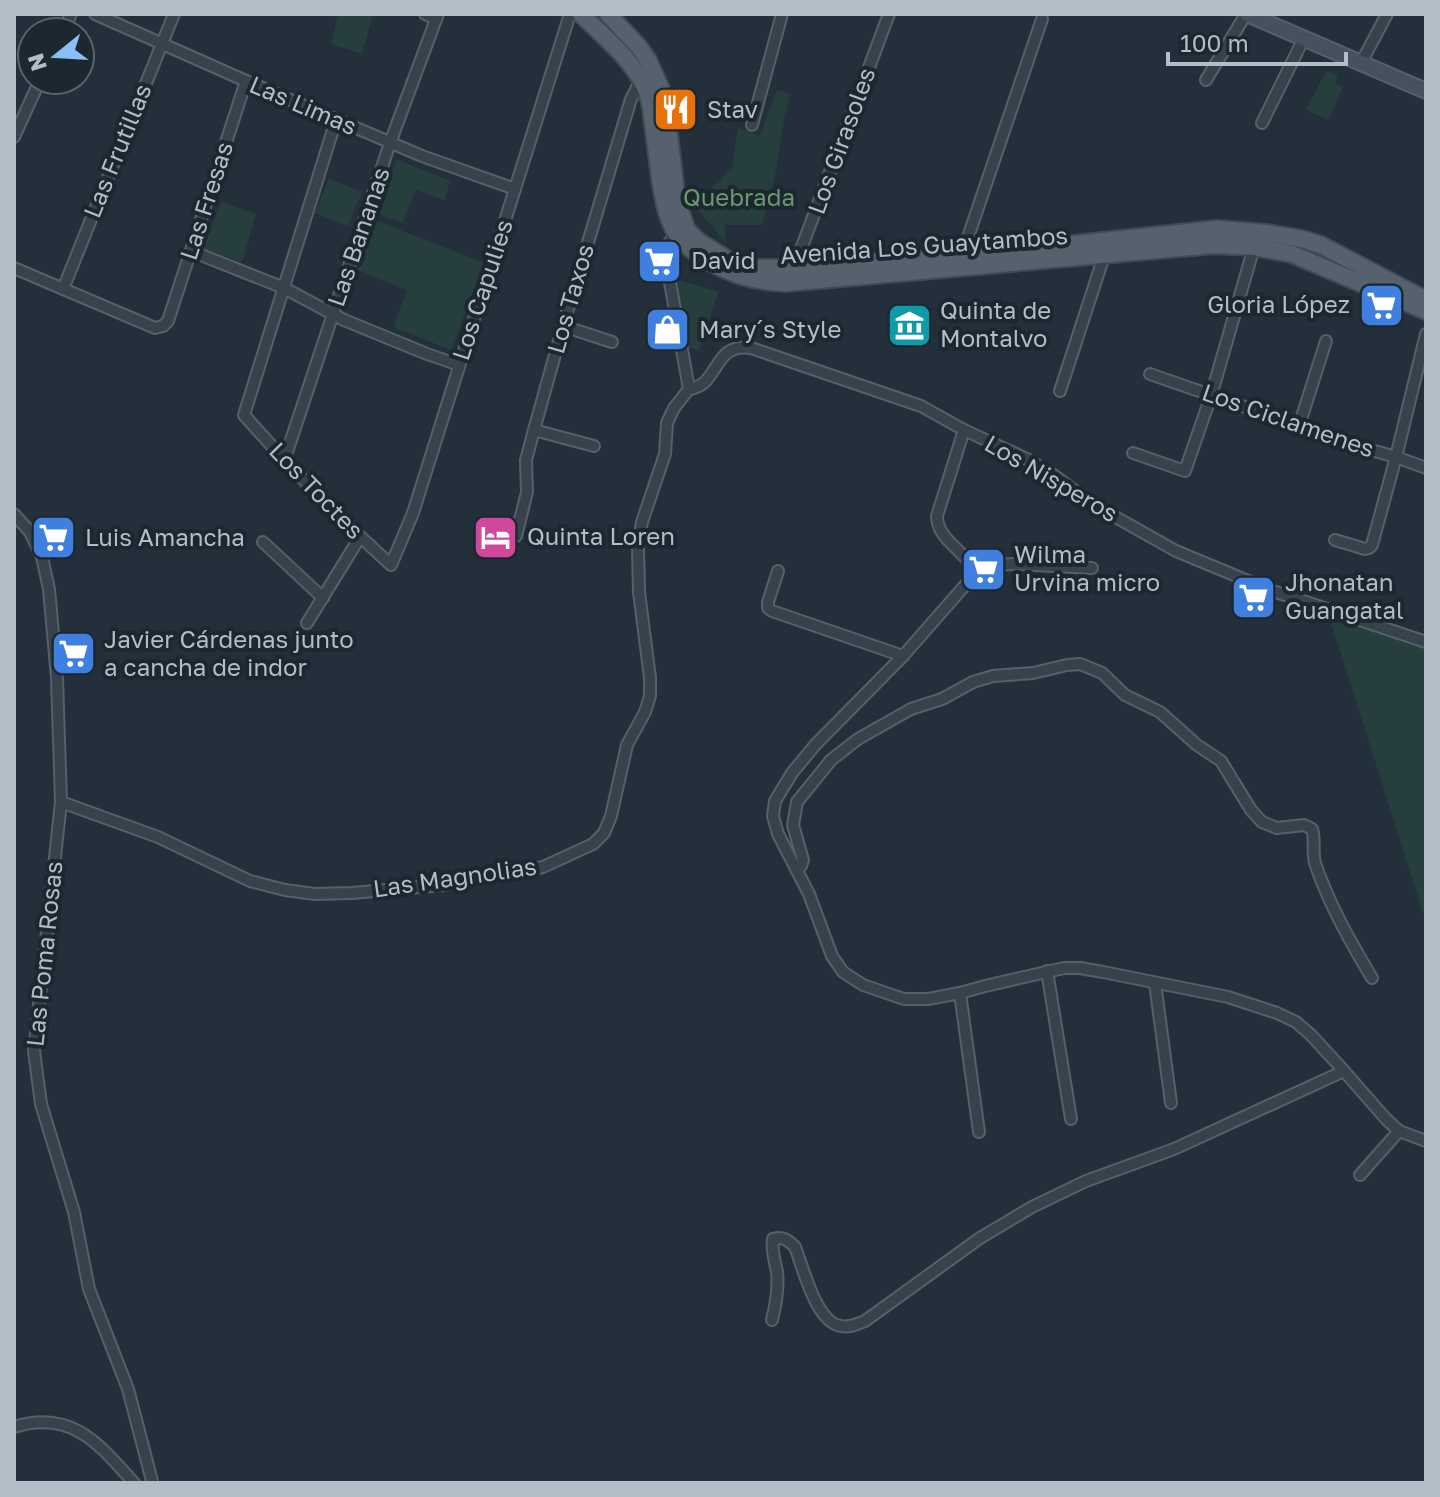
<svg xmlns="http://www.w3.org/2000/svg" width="1440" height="1497" font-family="'Golos Text',sans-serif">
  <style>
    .green { fill: #263e3d }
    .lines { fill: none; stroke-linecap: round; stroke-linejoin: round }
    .minor-casing { stroke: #556069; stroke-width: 14 }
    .secondary-casing { stroke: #556069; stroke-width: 18 }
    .primary-casing { stroke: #404b54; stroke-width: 20 }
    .minor { stroke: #37424c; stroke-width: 10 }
    .secondary { stroke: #45515f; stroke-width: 14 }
    .primary { stroke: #55616c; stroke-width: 16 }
    .labels { text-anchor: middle; stroke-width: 8; stroke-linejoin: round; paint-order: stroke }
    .street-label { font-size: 24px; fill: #b2bdc7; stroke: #1c2730 }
    .poi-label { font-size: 24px; fill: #b2bdc7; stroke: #1c2730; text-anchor: start }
    .park-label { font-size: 24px; fill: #6a9870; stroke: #1c2730 }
  </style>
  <rect width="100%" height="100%" fill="#23303b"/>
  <!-- green -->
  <g class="green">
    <path d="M338,14H373L362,54L331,44Z"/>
    <path d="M1326,71L1337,75L1336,84L1343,88L1328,120L1306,110Z"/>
    <path d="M777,90L790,94L784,120L775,176L762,225H725L726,243L693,204L732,169L738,128L760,136Z"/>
    <path d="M396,159L450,181L445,200L416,190L403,223L380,215Z"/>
    <path d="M329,179L362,192L348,226L315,213Z"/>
    <path d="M221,202L256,214L242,262L202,249Z"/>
    <path d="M377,221L484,263L451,350L393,327L407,290L358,270Z"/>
    <path d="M679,280L718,292L699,351L686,346L677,294Z"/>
    <path d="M1328,613L1426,648V922Z"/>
  </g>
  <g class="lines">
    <defs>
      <g id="minor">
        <path d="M95,14L246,81L422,156L515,189"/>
        <path d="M425,14L436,19"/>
        <path d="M63,32L71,14"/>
        <path d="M1361,63L1387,14"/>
        <path d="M1206,80L1246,14"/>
        <path d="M336,120L244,415C290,467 339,518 391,565L413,513L570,14"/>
        <path d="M1262,123L1304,38"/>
        <path d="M752,125L782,14"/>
        <path d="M14,137L40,80"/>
        <path d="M681,233C672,238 667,243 665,254L689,389"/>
        <path d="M191,251L284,288L344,320L427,354L459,365"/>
        <path d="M962,255L1042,19"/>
        <path d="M14,268L155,328L163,326L168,321L246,81"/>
        <path d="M794,268L889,14"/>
        <path d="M63,289L174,14"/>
        <path d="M563,326L612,342"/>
        <path d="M1150,374L1357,446L1396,457L1426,468"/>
        <path d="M689,389C720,386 712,342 751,348L921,406L964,430L1027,459L1055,476L1094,505L1176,551L1270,590L1426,642"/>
        <path d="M1060,391L1104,256"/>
        <path d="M1299,426L1326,341"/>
        <path d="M534,430L594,446"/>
        <path d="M964,430L937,516C937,538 961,549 972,566"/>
        <path d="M1133,453L1185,471L1211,396L1254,247"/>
        <path d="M284,461L390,143L438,14"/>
        <path d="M14,514L30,532L42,557L49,589L57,678L61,802L34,1051L41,1104L74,1212L89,1289L128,1389L152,1481L151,1483"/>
        <path d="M516,536L527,492L526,460L534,430L563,326L631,99L641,80H644"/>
        <path d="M1335,540L1365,549L1369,548L1372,545L1396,457L1426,334"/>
        <path d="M263,542L323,598"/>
        <path d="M972,566L971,576L967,583L903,656L816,744L792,773L775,801L773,816L778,834L809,894L832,956L843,972L863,985L904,999H928L960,993L985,986L1064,968H1080L1103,972L1228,997L1277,1013L1296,1022L1311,1035L1344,1071L1386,1119L1399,1131L1426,1141"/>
        <path d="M972,566L1014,564L1092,568"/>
        <path d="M778,571L768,602V608L772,611L903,656"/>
        <path d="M307,623L360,537"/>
        <path d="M61,802L158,837L250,881L285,890L315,894L352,893L443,885L543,867L593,844L604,833L611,816L627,745L645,712L650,696V678L639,592L638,548L642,522L665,454L667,423L674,408L689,389"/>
        <path d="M796,869L801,866L803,860L793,825L797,802L831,760L858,739L911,709L942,699L973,682L993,676L1033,673L1067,665L1080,664L1102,673L1125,695L1160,712L1197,745L1221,761L1251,810L1262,822L1277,828L1304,825L1312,829C1316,841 1311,853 1316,866C1330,906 1350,941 1372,978"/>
        <path d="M1047,971L1071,1119"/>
        <path d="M1155,983L1171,1103"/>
        <path d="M960,993L979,1132"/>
        <path d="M1360,1175L1399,1131"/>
        <path d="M772,1320C776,1304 779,1289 777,1272C775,1261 771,1250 773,1239C783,1236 788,1240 795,1247C803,1267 816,1323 841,1326C850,1328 857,1324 865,1321L980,1238L1032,1207L1086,1181L1174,1149L1344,1071"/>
        <path d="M14,1427C72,1409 99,1444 134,1483"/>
      </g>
      <path id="secondary" d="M1247,14L1426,91"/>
      <g id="primary">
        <path d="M581,14C605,38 635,61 648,94C651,104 652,114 653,125C658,153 660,203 673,228C680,241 691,250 703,258C731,275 752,281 785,283L1214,245L1254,247L1292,254L1426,311"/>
        <path d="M608,14L639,47L648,60L661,89L668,126L677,202L687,230L698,241L728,260L752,268H794L949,257L1217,229L1266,233L1302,239L1321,245L1426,300"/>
      </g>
    </defs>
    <!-- minor casing -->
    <use href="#minor" class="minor-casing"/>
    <!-- secondary casing -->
    <use href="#secondary" class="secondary-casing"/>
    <!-- primary casing -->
    <use href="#primary" class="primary-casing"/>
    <!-- minor -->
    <use href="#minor" class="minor"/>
    <!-- secondary -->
    <use href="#secondary" class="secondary"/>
    <!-- primary -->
    <use href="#primary" class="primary"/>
  </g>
  <!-- icons -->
  <defs>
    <symbol id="restaurant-square" viewBox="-11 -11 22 22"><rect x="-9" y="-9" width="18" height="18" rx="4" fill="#e8710a" stroke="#1c2730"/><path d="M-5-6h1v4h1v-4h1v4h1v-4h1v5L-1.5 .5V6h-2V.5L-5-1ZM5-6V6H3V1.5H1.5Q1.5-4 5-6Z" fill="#fff"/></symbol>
    <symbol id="supermarket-square" viewBox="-11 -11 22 22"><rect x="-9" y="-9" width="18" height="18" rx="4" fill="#3f7fe0" stroke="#1c2730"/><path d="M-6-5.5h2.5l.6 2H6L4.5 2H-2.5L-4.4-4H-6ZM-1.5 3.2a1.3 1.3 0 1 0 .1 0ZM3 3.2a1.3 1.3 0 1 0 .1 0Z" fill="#fff"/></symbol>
    <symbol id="museum-square" viewBox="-11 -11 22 22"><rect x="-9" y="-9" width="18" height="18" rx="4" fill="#0f9aa8" stroke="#1c2730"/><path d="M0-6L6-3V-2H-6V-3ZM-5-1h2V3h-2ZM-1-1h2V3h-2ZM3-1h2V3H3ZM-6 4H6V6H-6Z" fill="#fff"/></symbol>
    <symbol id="shop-square" viewBox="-11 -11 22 22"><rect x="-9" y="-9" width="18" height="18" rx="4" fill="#3f7fe0" stroke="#1c2730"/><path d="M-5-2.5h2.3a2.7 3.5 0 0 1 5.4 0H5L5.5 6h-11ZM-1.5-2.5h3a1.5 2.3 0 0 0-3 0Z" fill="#fff"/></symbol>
    <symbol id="hotel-square" viewBox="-11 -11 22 22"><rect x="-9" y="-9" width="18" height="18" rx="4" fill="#d1479c" stroke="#1c2730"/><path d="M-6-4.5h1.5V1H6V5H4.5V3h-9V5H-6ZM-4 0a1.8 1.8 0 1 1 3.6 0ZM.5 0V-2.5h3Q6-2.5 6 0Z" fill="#fff"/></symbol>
  </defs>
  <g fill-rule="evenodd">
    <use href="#restaurant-square" x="650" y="84" width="51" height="51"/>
    <use href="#supermarket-square" x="634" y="236" width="51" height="51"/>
    <use href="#supermarket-square" x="1356" y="280" width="51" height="51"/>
    <use href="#museum-square" x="884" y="300" width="51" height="51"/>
    <use href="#shop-square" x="642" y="304" width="51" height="51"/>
    <use href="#hotel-square" x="470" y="512" width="51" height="51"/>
    <use href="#supermarket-square" x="28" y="512" width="51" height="51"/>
    <use href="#supermarket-square" x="958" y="544" width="51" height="51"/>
    <use href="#supermarket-square" x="1228" y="572" width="51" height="51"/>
    <use href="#supermarket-square" x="48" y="628" width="51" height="51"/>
  </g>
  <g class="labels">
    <!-- street labels -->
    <g class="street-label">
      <text transform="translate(303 106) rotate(23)" y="8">Las Limas</text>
      <text transform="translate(842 141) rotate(-70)" y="8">Los Girasoles</text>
      <text transform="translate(118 151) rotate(-68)" y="8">Las Frutillas</text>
      <text transform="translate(207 201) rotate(-72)" y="8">Las Fresas</text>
      <text transform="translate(359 237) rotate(-71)" y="8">Las Bananas</text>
      <text transform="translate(924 246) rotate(-4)" y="8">Avenida Los Guaytambos</text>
      <text transform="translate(483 290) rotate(-72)" y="8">Los Capulies</text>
      <text transform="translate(571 299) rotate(-74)" y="8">Los Taxos</text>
      <text transform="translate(1288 421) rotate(19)" y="8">Los Ciclamenes</text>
      <text transform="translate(1051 479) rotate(30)" y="8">Los Nisperos</text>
      <text transform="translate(316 491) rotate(46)" y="8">Los Toctes</text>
      <text transform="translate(455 878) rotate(-8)" y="8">Las Magnolias</text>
      <text transform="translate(45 954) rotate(-84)" y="8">Las Poma Rosas</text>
    </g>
    <!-- poi labels -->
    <g class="poi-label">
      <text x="707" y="118">Stav</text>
      <text x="691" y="269">David</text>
      <text x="1350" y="313" text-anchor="end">Gloria López</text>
      <text x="940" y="319">Quinta de<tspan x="940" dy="28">Montalvo</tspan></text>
      <text x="699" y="338">Mary´s Style</text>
      <text x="527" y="545">Quinta Loren</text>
      <text x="85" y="546">Luis Amancha</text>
      <text x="1014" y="563">Wilma<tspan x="1014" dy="28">Urvina micro</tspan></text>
      <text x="1285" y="591">Jhonatan<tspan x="1285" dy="28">Guangatal</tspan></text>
      <text x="104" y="648">Javier Cárdenas junto<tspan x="104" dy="28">a cancha de indor</tspan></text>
    </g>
    <!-- park labels -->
    <g class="park-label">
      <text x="739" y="206">Quebrada</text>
    </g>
  </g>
  <!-- border -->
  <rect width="1440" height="1497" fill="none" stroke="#b2bdc7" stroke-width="32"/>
  <!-- north arrow -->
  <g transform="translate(56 56) rotate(252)"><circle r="38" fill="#1c2730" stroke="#58636c" stroke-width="2"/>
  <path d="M0-6L14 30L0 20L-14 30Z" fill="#89bef6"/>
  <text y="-12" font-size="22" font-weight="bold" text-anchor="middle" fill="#b2bdc7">N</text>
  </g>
  <!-- scale -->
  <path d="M1168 52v12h178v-12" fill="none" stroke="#b2bdc7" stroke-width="4"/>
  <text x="1180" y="52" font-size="24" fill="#b2bdc7" stroke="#1c2730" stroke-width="6" paint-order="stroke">100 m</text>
</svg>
